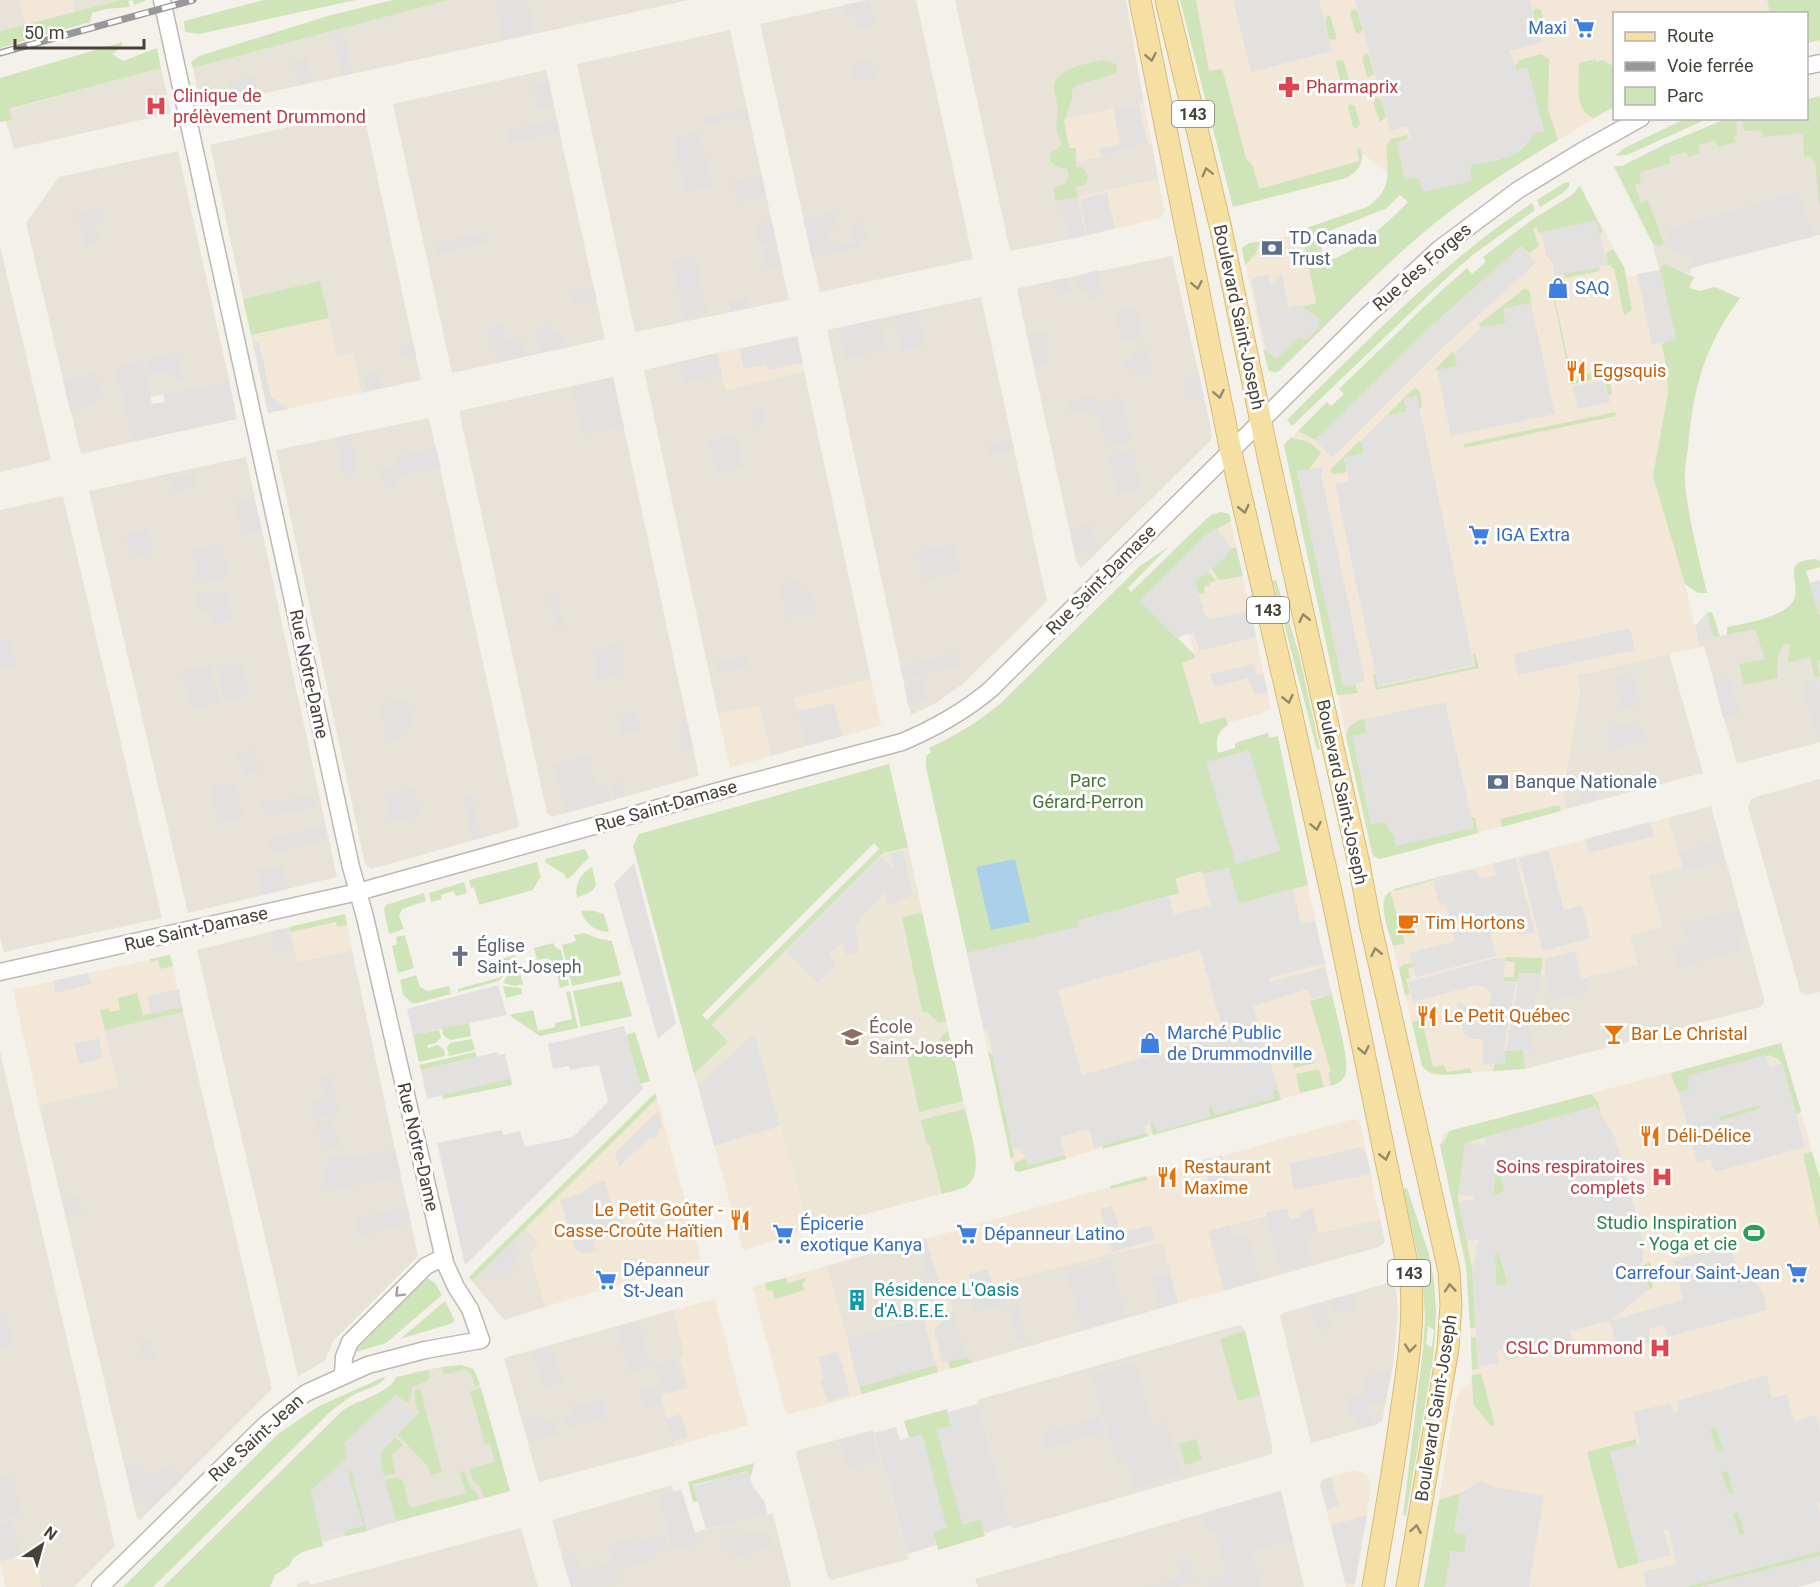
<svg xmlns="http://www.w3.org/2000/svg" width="1820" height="1587" font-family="Roboto,sans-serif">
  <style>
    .residential { fill: #e7e3d9 }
    .commercial { fill: #f3e8d8 }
    .education { fill: #ebe6d6 }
    .green { fill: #cfe4b8; fill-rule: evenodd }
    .parking { fill: #e3e1df; fill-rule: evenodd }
    .water { fill: #add0ea }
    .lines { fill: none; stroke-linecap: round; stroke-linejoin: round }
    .tertiary-casing { stroke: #beb9ae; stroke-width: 19 }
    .primary-casing { stroke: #d9bc74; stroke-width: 23 }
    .tertiary { stroke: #fff; stroke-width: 16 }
    .primary { stroke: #f5dfa3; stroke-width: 21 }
    .rail-casing { stroke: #989898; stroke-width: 7 }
    .rail { stroke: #fff; stroke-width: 4.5; stroke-dasharray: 14; stroke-linecap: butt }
    .oneway { stroke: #958969 }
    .oneway2 { stroke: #a3a09c }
    .labels { text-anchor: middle; stroke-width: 6; stroke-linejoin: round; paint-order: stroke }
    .shield { fill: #fff; stroke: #7e7b74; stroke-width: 1.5 }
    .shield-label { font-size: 16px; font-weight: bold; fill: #474239 }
    .shop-label { font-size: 18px; fill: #366cbe; stroke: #fff; text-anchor: start }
    .health-label { font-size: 18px; fill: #be3a42; stroke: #fff; text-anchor: start }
    .service-label { font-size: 18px; fill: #4e5e75; stroke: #fff; text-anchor: start }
    .street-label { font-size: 18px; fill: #474239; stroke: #fff }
    .food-label { font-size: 18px; fill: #c56008; stroke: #fff; text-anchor: start }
    .park-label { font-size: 18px; fill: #497432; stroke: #fff }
    .worship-label { font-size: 18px; fill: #5b616d; stroke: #fff; text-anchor: start }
    .education-label { font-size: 18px; fill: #785e54; stroke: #fff; text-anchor: start }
    .leisure-label { font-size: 18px; fill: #27864d; stroke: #fff; text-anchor: end }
    .culture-label { font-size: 18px; fill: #0d838f; stroke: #fff; text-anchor: start }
  </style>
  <rect width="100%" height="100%" fill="#f4f1eb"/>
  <!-- residential -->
  <g class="residential">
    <path d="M0,0H19L26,24L0,31Z"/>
    <path d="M72,0H121L75,12Z"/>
    <path d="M449,0H689L201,107L193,68Z"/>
    <path d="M868,0H916L973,259L820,292L760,24Z"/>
    <path d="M955,0H1126L1144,103L1106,110L1073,163L1152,143L1158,179L1079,197L1086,236L1010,251Z"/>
    <path d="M730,30L789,300L635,332L577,64Z"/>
    <path d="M161,68L171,113L14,149L6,121L12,120L8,110Z"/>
    <path d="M546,70L605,339L452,373L393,104Z"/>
    <path d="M363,110L421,380L361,393L353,354L337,357L320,282L243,299L210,145Z"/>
    <path d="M1806,118L1820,161V235L1691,268L1690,274L1679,270L1660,272L1652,242L1614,166H1622L1668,143L1728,119Z"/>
    <path d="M178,151L229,380L150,397L114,368L132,442L81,454L26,223L59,177Z"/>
    <path d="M0,246L51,460L0,472Z"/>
    <path d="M1172,256L1211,428V440L1081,568L1076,560L1017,290L1019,288Z"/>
    <path d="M981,297L1047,601L963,684L936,703L911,715L827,330Z"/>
    <path d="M717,353L726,390L804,371L871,679L795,698L806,746L771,756L759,707L718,714L644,370Z"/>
    <path d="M613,377L699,776L552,817L547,813L459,411Z"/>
    <path d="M429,418L519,826L517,828L371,869L365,864L276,450Z"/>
    <path d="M246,457L337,877L188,913L89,491Z"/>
    <path d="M63,496L162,918L4,952L0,937V510Z"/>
    <path d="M1707,613L1715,637L1820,615V742L1737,764L1704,646L1700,647L1695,626Z"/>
    <path d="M1669,654L1703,773L1566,809L1563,789L1580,693L1576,674L1592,672Z"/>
    <path d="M1820,779V992L1808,995L1803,994L1800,991L1748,807L1751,799L1755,797Z"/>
    <path d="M1711,806L1764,999L1763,1004L1760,1007L1525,1069L1523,1050L1506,1051L1519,973L1545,975L1551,1000L1587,978L1630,936L1662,926L1648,876L1676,849L1668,818Z"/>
    <path d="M289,927L298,962L352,950L418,1256L333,1341L325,1361L298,1376L197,950Z"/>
    <path d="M183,1012L272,1389L139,1521L136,1515L39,1105L118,1086L104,1030Z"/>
    <path d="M0,1051L115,1546L74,1587H41L33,1554L0,1562Z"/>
    <path d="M1287,1208L1301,1217L1306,1236L1380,1219L1385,1242L1379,1247L1248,1284L1230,1225L1266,1216V1213Z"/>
    <path d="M525,1228L538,1241L545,1307L504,1320L472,1281Z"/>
    <path d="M917,1241L934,1304L927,1315L847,1338L826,1266Z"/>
    <path d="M1163,1242L1179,1303L950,1369L939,1325L950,1300L1002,1286L1004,1281L1110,1254Z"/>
    <path d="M1389,1283L1396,1288L1398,1312L1393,1366L1382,1421L1376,1425L1311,1443L1280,1316L1286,1312Z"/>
    <path d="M674,1310L684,1352L680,1360L689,1388L661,1396L675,1446L539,1482L504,1358Z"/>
    <path d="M1239,1325L1243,1327L1245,1331L1272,1445V1454L1012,1529L977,1400Z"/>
    <path d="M461,1365L473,1369L477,1376L510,1491L323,1542V1546L302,1552L293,1558L289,1566L268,1514L415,1372L442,1367Z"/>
    <path d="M873,1430L909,1559L831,1580L828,1577L796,1453L799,1450Z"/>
    <path d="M672,1485L687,1534L773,1513L791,1587H571L552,1520Z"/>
    <path d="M1281,1491L1304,1587H978L975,1579Z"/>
    <path d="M521,1528L538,1587H298L296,1584L308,1580L310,1585Z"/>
  </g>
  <!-- commercial -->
  <g class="commercial">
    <path d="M19,0H72L75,12L26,24Z"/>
    <path d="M1180,0H1767L1770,13L1614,14V107L1508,170L1443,216L1363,154L1360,167L1356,172L1346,178L1233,207Z"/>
    <path d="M1144,103L1152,143L1073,163L1063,119Z"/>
    <path d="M1158,179L1165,211L1161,218L1086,236L1079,197Z"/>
    <path d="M1580,186L1624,267L1626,277L1660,270L1676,339L1662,345L1667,371L1668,393L1654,476L1685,584L1700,647L1592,672L1576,674L1580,693L1563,789L1566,809L1380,859L1376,858L1371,852L1284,445L1327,402L1331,406L1344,394L1339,389L1446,286L1467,268L1472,274L1486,262L1483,257L1533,219L1572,195Z"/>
    <path d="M1302,234L1321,330L1278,372L1273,373L1269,371L1267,367L1242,248L1249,243Z"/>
    <path d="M320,281L337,356L353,353L361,393L268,413L243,299Z"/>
    <path d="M797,336L804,371L726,390L717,353Z"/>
    <path d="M1231,521L1271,708L1261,714L1227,723L1225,717L1200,724L1182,663L1195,658V655L1189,634L1205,536Z"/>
    <path d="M871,679L881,723L880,726L806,746L794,698Z"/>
    <path d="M759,706L771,756L730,768L718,714Z"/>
    <path d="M1668,818L1683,867L1649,876L1662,927L1630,936L1638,965L1587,977L1591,991L1551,1001L1545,975L1541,974L1543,958L1521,957L1506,1050H1523L1525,1069L1433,1075L1425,1070L1422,1066L1383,904L1384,896L1394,889Z"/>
    <path d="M1202,871V874L1239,904L1308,885L1347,1066L1346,1073L1338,1083L1333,1085L1016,1172L1011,1159L967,953L1079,927L1178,893L1175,879Z"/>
    <path d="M345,914L352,950L298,962L289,927Z"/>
    <path d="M170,955L183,1012L104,1030L118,1087L39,1105L13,990Z"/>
    <path d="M754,1033L809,1229L745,1250L742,1248L698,1086Z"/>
    <path d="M1781,1043L1820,1179V1556L1700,1587H1424L1455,1403L1461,1388L1466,1387L1470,1382L1472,1370L1468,1279L1440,1145L1443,1134L1449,1131Z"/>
    <path d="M657,1098L701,1259L545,1307L530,1254L538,1241L525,1228Z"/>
    <path d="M1353,1119L1359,1121L1361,1127L1380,1219L1306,1236L1290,1220L1287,1208L1231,1225L1248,1284L1179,1303L1163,1243L1110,1254L1004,1281L1003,1286L950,1300L953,1309L939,1325L950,1369L825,1405L790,1414L786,1413L752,1287L826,1266L847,1338L927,1315L925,1307L934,1304L917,1241Z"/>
    <path d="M715,1299L748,1425L675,1446L661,1395L689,1388L680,1359L684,1352L674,1310Z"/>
    <path d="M1354,1470L1366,1474L1369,1478L1371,1488L1354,1587H1346L1320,1485L1322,1480Z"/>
    <path d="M33,1554L41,1587H5L0,1562Z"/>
  </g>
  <!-- education -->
  <path class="education" d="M908,847L976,1159L975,1175L972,1181L963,1188L809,1229L754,1034L698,1086L694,1074L728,1042L712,1025L714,1022L883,853Z"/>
  <!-- green -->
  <g class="green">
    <path d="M121,0H145V1L134,5L133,0L128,1L130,7L106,9L92,13L90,22L0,48V31Z"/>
    <path d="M264,0H356L199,34L185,32L184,21Z"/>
    <path d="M393,0H449L193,68L191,62L199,56L331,15Z"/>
    <path d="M1180,0H1196L1209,71L1221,69L1223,72L1246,158L1253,166L1259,189L1359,161L1357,150L1359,148L1361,150C1364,163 1358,172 1346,178L1233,207Z"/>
    <path d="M1767,0H1820V40L1807,43L1806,14L1770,13Z"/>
    <path d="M1536,8L1541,10L1546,29L1541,32L1538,30L1533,11Z"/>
    <path d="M1354,9L1357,11L1363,30L1358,34L1355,31L1350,13Z"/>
    <path d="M1328,15L1330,16L1336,35V39L1333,40L1329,39L1325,21Z"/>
    <path d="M123,42L120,48L112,54L123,61L157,48L161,68L9,109L12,120L0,122V78Z"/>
    <path d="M1366,53L1369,55L1374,74L1369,77L1367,76L1362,58Z"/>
    <path d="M1541,54L1549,59L1548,109L1558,140C1511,168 1465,197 1423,233C1372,276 1326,326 1278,372L1269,371L1263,349L1277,358L1300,337L1318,317L1302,307L1316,303L1301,230L1367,207C1391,192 1389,172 1386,147L1391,139L1407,135L1408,137L1407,139L1397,143L1405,179L1470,171L1471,165C1496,160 1522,159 1533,133L1544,131L1527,68L1517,70L1515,67L1519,60ZM1400,195L1408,202C1386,224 1355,254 1324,262L1319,235L1387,208Z"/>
    <path d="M1596,59V62L1604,60L1614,67V107L1593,118C1574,110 1579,81 1579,63Z"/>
    <path d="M1104,60L1112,62L1117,66L1116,73L1078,85L1072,90V99L1064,121L1069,148H1076V167L1083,168L1088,176L1086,184L1076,187L1077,197L1055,201L1054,187L1065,184L1069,177L1067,169L1058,167L1050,161L1051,152L1059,148L1062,143C1052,126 1059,122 1057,106C1057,99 1055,95 1054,89C1053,68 1089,63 1104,60Z"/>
    <path d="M1338,60L1344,61L1349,80L1344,85L1341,83L1336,63Z"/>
    <path d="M1820,96V204L1819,205L1815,161H1812V156L1804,157L1803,133L1763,137L1762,130L1744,131L1742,119L1806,118L1807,99Z"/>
    <path d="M1375,97L1381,99L1386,117L1380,122L1374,106Z"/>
    <path d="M1350,104L1355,106L1360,124L1357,128L1353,127L1348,107Z"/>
    <path d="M1728,118L1736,119L1737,135L1733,137L1736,142L1718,147L1715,140L1698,145L1700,153L1689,157L1686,152L1669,157L1670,163L1639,173L1641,183L1635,185L1641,203L1648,200L1664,244C1659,246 1656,246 1652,242L1614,166H1622L1668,143Z"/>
    <path d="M1685,119H1707L1627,155L1615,156L1626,147Z"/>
    <path d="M1569,182V187L1563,193L1540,207L1537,200L1564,183Z"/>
    <path d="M1580,186L1603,232L1599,234L1596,221L1539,233L1536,227L1533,229L1539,245L1537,248L1529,253L1521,246L1315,440L1298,431L1327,402L1331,406L1344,394L1339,389L1425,306L1467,268L1472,274L1486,262L1483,257L1533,219L1572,195Z"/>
    <path d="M1532,203L1535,210L1474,254L1453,272L1292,426L1287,420C1365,343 1440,264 1532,203Z"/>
    <path d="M1260,242L1256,254L1245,265L1242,248L1249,243Z"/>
    <path d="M1613,249L1624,267L1632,310L1624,315L1614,268H1611V265H1608L1606,253Z"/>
    <path d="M1664,264L1694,277L1689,288L1700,291L1715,287L1740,298C1704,347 1693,388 1688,448C1687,458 1684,470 1685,480C1687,515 1699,558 1707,593H1698L1685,584L1653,476L1668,393L1667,371L1662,345L1664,342L1676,339L1660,270Z"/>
    <path d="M1599,267L1600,271L1565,278L1564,274Z"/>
    <path d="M320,281L329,318L251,335L243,299Z"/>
    <path d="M1525,288L1530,292L1531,303L1503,309L1506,323L1480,328L1479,324Z"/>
    <path d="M1553,295H1554L1569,364H1567Z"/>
    <path d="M1452,352L1454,353L1457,366L1434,371Z"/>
    <path d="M1618,367V369L1608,372L1612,393L1610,395H1608L1604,377L1573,384L1572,377L1575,376L1576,380L1587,377L1586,374Z"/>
    <path d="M1415,387L1420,392L1422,407L1419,408L1417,396L1404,399L1407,412L1386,416Z"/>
    <path d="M1615,412L1616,416L1464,448V444Z"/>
    <path d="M1291,437C1297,441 1304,439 1310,443C1314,445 1318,450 1321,453L1308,470L1297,471L1344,686L1355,684L1358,693L1337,695L1284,445Z"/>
    <path d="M1359,441L1362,442L1364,453L1344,458L1347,470L1344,473L1332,474L1330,470Z"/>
    <path d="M1221,512L1229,514L1231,521L1205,536L1140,601L1195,655V658L1182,663L1200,724L1225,717L1228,725C1217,731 1215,742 1218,753L1235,748V744L1238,742L1268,733L1269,738L1278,736L1308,885L1238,904L1229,868L1203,874L1201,871L1175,879L1179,893L1078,921L1079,927L967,953L926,767V756L931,752L929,748C955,736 978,722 1000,704L1140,566L1168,547L1128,588L1131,592L1205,520L1211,515Z"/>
    <path d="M1236,547L1243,576L1219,580L1212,569L1232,548Z"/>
    <path d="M1816,559L1820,561V567L1806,571L1820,615V660L1817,661L1820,676L1815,678L1810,657L1788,663L1790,645L1784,644C1776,656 1777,665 1778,678L1744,685L1739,664L1765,659L1755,629L1727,635V627C1745,623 1780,618 1792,603C1805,585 1776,561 1816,559Z"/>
    <path d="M1208,571L1216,581L1209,582L1210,585L1204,587L1205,593L1199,594L1195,582Z"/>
    <path d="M1276,580L1299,654L1320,749L1317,750L1273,581Z"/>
    <path d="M1712,612L1720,636L1714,637L1707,613Z"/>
    <path d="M1475,653L1479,668L1376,690L1373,675L1375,674L1378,687L1475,666L1473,654Z"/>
    <path d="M1364,719L1367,733L1353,737L1371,824L1385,822L1393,834L1474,828L1472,818L1475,817L1478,833L1380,859L1373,856L1346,737C1347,726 1354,721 1364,719Z"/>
    <path d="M889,764L908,847L883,853L714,1022L712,1025L728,1042L694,1074L633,846L639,834ZM874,843L879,849L707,1020L702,1015Z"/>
    <path d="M1559,805L1561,811L1502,827L1500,819Z"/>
    <path d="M585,849L589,858C580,864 575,876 566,879L564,874L546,863L545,859Z"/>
    <path d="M537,862L541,879H539L533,890L479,905L474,887L471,888L469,880Z"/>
    <path d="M592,867L596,885L592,891L577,898C574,885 580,874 592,867Z"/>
    <path d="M1474,868L1395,891L1394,889Z"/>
    <path d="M464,882L467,893L456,896L454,891L441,895L442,899L431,902L429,893Z"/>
    <path d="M1390,891L1405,943L1393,946C1389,930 1376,903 1390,891Z"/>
    <path d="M424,893L426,901L402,909L399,916L404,929L389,934L384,910L386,905Z"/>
    <path d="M590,910L604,914L609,932C596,932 585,924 581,911Z"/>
    <path d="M922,913L946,1021L938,1023C936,1019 930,1015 927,1012L922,1011L902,917Z"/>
    <path d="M345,914L347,925L337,927L336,922L291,932L289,927Z"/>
    <path d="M584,933L600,939L612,941L621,975L572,986L562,945L576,941L574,935Z"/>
    <path d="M405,935L414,968L398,973L392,946L397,944L396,937Z"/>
    <path d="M553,943L556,948L561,950L569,985L560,988L555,963L547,958L537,960L534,948Z"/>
    <path d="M170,955L173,966L161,969L158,960L151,962L150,959Z"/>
    <path d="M515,955L518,963L515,964L516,966L508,969L499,981L458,992V989L501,977L497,960Z"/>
    <path d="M1506,957L1543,958L1541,974L1519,973L1517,982L1504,981V977H1514L1515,962L1505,961Z"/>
    <path d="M1412,963L1413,967L1408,969L1410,978L1406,979L1410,994L1405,995L1399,969L1402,965Z"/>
    <path d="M516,969L518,974L520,973L523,984L515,986L503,983L510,971Z"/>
    <path d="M416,975L420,987L428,991L449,986L451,994L417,1003H412L403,995L400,980Z"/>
    <path d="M622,981L632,1016L581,1027L573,991Z"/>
    <path d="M503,986L521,988L522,994L506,998Z"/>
    <path d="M570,991L578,1028L540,1036L509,1015L533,1010L538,1031L555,1027V1023L572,1019L566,992Z"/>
    <path d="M137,993L143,1015L182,1007L183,1012L105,1030L100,1010L109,1008L110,1012L120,1010L118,998Z"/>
    <path d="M1332,994C1335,1009 1351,1064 1345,1075C1343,1081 1337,1084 1331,1086L1328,1073L1331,1072L1310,1001Z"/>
    <path d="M1422,1020L1433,1067L1444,1065L1447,1072L1470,1068L1472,1073C1456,1073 1432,1080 1422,1066L1412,1022Z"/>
    <path d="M469,1023L471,1036L450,1040L443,1035L442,1028Z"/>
    <path d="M439,1030L441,1037L436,1043L427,1045L428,1048L438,1045L444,1050L445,1056L419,1062L413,1035Z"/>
    <path d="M948,1030L963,1101L919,1112L906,1050L922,1046V1040L926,1039L930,1057L937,1055L935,1044Z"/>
    <path d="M635,1032L650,1081L640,1084L626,1035Z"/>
    <path d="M472,1039L475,1050L449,1056L447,1048L450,1043Z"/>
    <path d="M1781,1043L1801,1111L1798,1114H1796L1782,1064L1778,1059L1770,1055L1766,1057L1765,1055L1690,1087L1689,1089L1678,1092L1675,1084H1674L1671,1073Z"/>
    <path d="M1523,1050L1525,1069L1493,1071L1495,1064L1505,1063L1504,1051Z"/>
    <path d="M475,1052L477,1057L421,1070L419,1065Z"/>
    <path d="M988,1052L993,1055L1014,1156L1011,1159Z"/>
    <path d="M1313,1055L1315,1063L1294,1068L1291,1062Z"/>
    <path d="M1319,1069L1324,1087L1300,1093L1296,1074Z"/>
    <path d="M511,1078L512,1085L443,1099L442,1095Z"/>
    <path d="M1278,1089L1281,1100L1153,1135L1150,1124L1153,1123L1157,1131L1210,1116L1208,1108L1212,1106L1215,1114L1274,1098L1272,1091Z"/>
    <path d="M655,1093L657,1098L472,1281L469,1277Z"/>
    <path d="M1591,1094L1598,1102L1601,1114L1596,1106L1465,1143L1458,1198L1472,1268L1476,1328H1470L1466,1265L1440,1145L1444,1142L1449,1131Z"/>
    <path d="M1759,1105L1760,1109L1720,1121L1718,1117Z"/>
    <path d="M965,1109C969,1127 985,1172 968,1185C962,1190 950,1191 942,1194L930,1145H927L921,1120Z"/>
    <path d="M1146,1133L1149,1136L1103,1149L1102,1145Z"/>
    <path d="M1812,1152L1820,1179V1230L1803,1154Z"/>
    <path d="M1065,1155L1066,1159L1019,1172L1014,1170L1015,1163L1026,1158L1028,1165Z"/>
    <path d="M1496,1168H1498L1505,1191L1496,1195L1493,1194Z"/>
    <path d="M1146,1176L1147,1180L1111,1189L1110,1186Z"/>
    <path d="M1407,1188L1429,1254L1434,1281L1436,1310L1434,1353L1406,1516L1403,1515L1423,1349L1425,1317L1422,1274L1403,1189ZM1428,1326L1434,1330L1432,1346L1430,1347L1426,1344Z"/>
    <path d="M1495,1253H1499L1507,1281L1506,1284L1499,1286L1496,1285Z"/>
    <path d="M1649,1262L1651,1264L1653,1288L1649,1289L1642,1266Z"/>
    <path d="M427,1278L435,1283L442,1295L386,1343L356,1352L358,1348Z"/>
    <path d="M786,1278L788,1283L805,1278L806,1281L802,1283L805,1290L775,1299L772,1290L767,1291L765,1283Z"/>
    <path d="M445,1301L454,1319L453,1323L400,1339Z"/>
    <path d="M1245,1331L1260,1395L1238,1401L1220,1339Z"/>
    <path d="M1476,1337L1478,1369L1472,1370L1471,1338Z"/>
    <path d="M966,1357L973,1362L950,1369L948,1362Z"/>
    <path d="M461,1365L473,1369L480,1384L475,1386L471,1374L465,1369L444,1375L442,1367Z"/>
    <path d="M936,1365L938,1372L862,1394L859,1387Z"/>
    <path d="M429,1370V1379L425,1382L412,1387L411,1396L408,1403L395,1395L347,1457L311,1491L323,1546L302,1552L293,1558L289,1566L275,1575L270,1587H163L342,1411C356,1400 391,1393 396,1377Z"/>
    <path d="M1481,1373L1495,1425L1491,1426L1473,1404L1472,1375Z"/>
    <path d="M384,1377L385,1379L377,1385L353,1395L331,1411L153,1587H123L278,1434L319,1406Z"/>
    <path d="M481,1388L510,1491L484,1498L481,1488L474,1482L469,1469L495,1462L490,1443L485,1444L470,1391Z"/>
    <path d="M420,1389L442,1472L431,1475L427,1465L397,1434L419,1413L414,1397L415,1390Z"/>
    <path d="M947,1409L951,1426L937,1430L963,1524L981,1519L985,1536L938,1550L933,1532L946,1528L921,1435L909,1438L904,1421Z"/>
    <path d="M1716,1427L1723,1450L1717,1452L1710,1429Z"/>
    <path d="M394,1436L403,1445L391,1456L396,1473L384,1476C378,1455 379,1452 394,1436Z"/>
    <path d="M1196,1439L1202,1460L1185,1465L1179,1444Z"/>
    <path d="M1636,1439V1445L1610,1452L1639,1563L1618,1569L1587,1452Z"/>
    <path d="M754,1463L751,1476L750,1477L748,1471L693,1485L698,1501L693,1502L688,1482Z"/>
    <path d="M351,1470L367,1531L346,1536L344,1531L363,1525L347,1471Z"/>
    <path d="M1727,1470L1734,1493L1728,1495L1721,1472Z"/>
    <path d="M464,1471L470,1487L476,1492L479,1499L396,1521L385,1480L397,1477L398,1479H402L410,1508L466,1493L460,1472Z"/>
    <path d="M1461,1493L1454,1531L1467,1535L1465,1553L1451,1551L1445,1587H1424L1439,1500Z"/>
    <path d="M1739,1512L1745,1535L1739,1536L1732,1513Z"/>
    <path d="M1820,1551V1556L1700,1587H1686Z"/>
  </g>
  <!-- parking -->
  <g class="parking">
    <path d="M495,0H528L535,33L503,40Z"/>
    <path d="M870,0L875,26L859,29L856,16L846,18L843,5Z"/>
    <path d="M1233,0H1319L1332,51L1251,72Z"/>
    <path d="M1355,0H1530L1542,42L1510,51L1517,70L1527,68L1544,131L1533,133L1530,141L1510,157L1471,165L1470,171L1472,181L1423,192L1419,178L1417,177L1405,179L1397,142L1410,138L1407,126L1390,131Z"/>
    <path d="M344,32L352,74L342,76L333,35Z"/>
    <path d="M307,58L313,82L299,85L293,61Z"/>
    <path d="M871,58L876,78L855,82L851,63Z"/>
    <path d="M254,76L258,89L230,96L227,82Z"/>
    <path d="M549,81L554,105L538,109L533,85Z"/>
    <path d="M1139,104L1148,144L1101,156L1099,149L1120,144L1113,109Z"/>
    <path d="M747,108L749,118L736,121L735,118L705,125L703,117Z"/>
    <path d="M557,118L560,133L508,143L506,131Z"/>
    <path d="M700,132L712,186L685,192L673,137Z"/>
    <path d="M762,175L766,196L738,203L733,180Z"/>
    <path d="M1107,192L1115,228L1087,235L1080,199Z"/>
    <path d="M1799,192L1813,236L1691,268L1694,259L1683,255L1681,251L1673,253L1667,229Z"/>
    <path d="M1077,197L1085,234L1068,238L1060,200Z"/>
    <path d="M102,207L104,221L96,223L99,242L85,246L77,213Z"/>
    <path d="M835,212L838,225L807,234L803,219Z"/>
    <path d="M1596,220L1608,265L1555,276L1553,264L1546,255L1541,232Z"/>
    <path d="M772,221L776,243L760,246L756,224Z"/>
    <path d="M863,222L868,240L861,242L862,246L812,259L807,235L828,230L833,247L855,242L851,224Z"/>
    <path d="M486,232L488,242L436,255L433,243Z"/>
    <path d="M777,246L781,265L766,269L762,250Z"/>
    <path d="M1521,246L1536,263L1440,350L1332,458L1315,440L1430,327Z"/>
    <path d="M695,256L708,313L684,319L672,260Z"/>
    <path d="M1098,270L1104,296L1088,299L1086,291L1079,292L1076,276Z"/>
    <path d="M1660,270L1676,339L1652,345L1637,274Z"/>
    <path d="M1269,274L1271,284L1282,274L1289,309L1292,306L1299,305L1318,317L1320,326L1306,341L1300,337L1277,358L1266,351L1253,288L1252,278Z"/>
    <path d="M1068,278L1071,292L1056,295L1053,280Z"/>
    <path d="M594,287L597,301L573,306L570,292Z"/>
    <path d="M747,298L750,308L730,312L728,302Z"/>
    <path d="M1531,303L1555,414L1451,436L1437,370L1457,366L1454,353L1480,328L1506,323L1503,309Z"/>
    <path d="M1136,306L1143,337L1122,340L1115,311Z"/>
    <path d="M918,311L926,346L901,351L893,316Z"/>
    <path d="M880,319L887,350L845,358L838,328Z"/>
    <path d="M502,324L505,340L521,337L526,356L498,363L493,342H490L486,329Z"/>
    <path d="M552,325L554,334L562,333L566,348L541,353L534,329Z"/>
    <path d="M1046,330L1049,343L1030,347L1027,335Z"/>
    <path d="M797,336L803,363L768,370L766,364L744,369L739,349Z"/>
    <path d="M413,341L416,355L403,357L400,344Z"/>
    <path d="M259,342L271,396L289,409L268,413L253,343Z"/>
    <path d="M1046,349L1050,363L1034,366L1031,353Z"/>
    <path d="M1147,349L1153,373L1136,377L1133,367L1123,369L1121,362L1133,359L1131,352Z"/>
    <path d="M177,353L183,378L175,380L173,370L149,375L145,360Z"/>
    <path d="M717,353L722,374L684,384L679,362Z"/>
    <path d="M142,361L152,404L165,402L163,394L229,380L237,419L132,442L114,368Z"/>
    <path d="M378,371L382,388L367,391L363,375Z"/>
    <path d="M95,373L97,383L101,382L105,400L90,403V406L84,408L70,411L63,380Z"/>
    <path d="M1199,375L1204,397L1186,401L1183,384L1186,383L1185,378Z"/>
    <path d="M613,377L624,428L582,435L572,386Z"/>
    <path d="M1605,380L1610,402L1578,409L1573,387Z"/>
    <path d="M1094,396L1095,402L1122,397L1131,441L1106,447L1096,409L1070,414L1068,401Z"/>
    <path d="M1417,396L1474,665L1378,686L1335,484L1349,481L1344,458L1364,453L1361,441L1386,416L1407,412L1404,398Z"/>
    <path d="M763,405L767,424L754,427L750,409Z"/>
    <path d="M351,434L358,471L343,475L335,438Z"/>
    <path d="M737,435L743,468L717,474L709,441Z"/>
    <path d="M1012,440L1014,449L990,455L988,446Z"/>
    <path d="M436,447L441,468L395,476L396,486L385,490L380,469L397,464L395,456Z"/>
    <path d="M1133,450L1141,489L1117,495L1109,456Z"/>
    <path d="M1323,467L1321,474L1365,681L1343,686L1297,471Z"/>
    <path d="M194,473L197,487L172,492L169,478Z"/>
    <path d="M254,497L262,531L242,536L235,502Z"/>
    <path d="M1092,524L1098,549L1075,554L1070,529Z"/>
    <path d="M1215,528L1232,548L1224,558L1195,582L1205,616L1210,619L1250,611L1256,637L1199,651L1194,632L1176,638L1140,601L1205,536Z"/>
    <path d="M147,529L154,552L132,557L125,534Z"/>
    <path d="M222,542L229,577L199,583L191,549Z"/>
    <path d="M954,544L960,572L923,580L918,552Z"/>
    <path d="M799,580L802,592L812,591L817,613L786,619L780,584Z"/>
    <path d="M1820,580V615H1819L1809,583Z"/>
    <path d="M226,590L233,619L213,624L210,610L200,612L195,595Z"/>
    <path d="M557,595L564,628L556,629L549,596Z"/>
    <path d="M1707,613L1714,637L1699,641L1695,626Z"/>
    <path d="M1630,628L1635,650L1518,675L1513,654Z"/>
    <path d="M9,640L16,666L0,669V642Z"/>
    <path d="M621,643L626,668L621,669L622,674L599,680L593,650Z"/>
    <path d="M957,652L960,665L903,680L900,666Z"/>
    <path d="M746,656L748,667L719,673L716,662Z"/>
    <path d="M241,662L250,695L225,701L217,667Z"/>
    <path d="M1254,664L1257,675L1263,674L1268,692L1254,695L1248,678L1214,687L1210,674Z"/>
    <path d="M211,666L220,703L191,709L181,671Z"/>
    <path d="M1632,673L1640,700L1635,701L1636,706L1623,710L1613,677Z"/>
    <path d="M1730,677L1740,714L1723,718L1714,682Z"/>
    <path d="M923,678L928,700L908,706L904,684Z"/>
    <path d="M1815,678L1820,694V734L1816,735L1801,681Z"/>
    <path d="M407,698L414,725L401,728L402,738L387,741L380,704Z"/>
    <path d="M1445,702L1474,828L1396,846L1393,834L1385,822L1371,824L1352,736L1367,733L1364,719Z"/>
    <path d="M834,703L843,736L806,746L797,711Z"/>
    <path d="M637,710L641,730L621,735L617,714Z"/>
    <path d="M688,724L693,746L683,748L678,725Z"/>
    <path d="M1631,724L1644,731L1647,740L1612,749L1606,727Z"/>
    <path d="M255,749L259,772L243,775L241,761L236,762L234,754Z"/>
    <path d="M1249,750L1280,851L1236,864L1206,762Z"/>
    <path d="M589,755L596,786L606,784L610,801L566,813L553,764Z"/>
    <path d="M1591,773L1598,798L1577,804L1580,777Z"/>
    <path d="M621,781L625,796L615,800L611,783Z"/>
    <path d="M236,782L243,818L218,824L210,786Z"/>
    <path d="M414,788L420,816L391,822L384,795Z"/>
    <path d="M312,794L315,807L273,816H264L261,802L272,799L273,802Z"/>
    <path d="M471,794L482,838L473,840L462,795Z"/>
    <path d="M1650,822L1654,836L1589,853L1585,839Z"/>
    <path d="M325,826L328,840L272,853L269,838Z"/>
    <path d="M1717,840L1724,861L1684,871L1679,853L1701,847L1700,844Z"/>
    <path d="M903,851L913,895L888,905L885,892L855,925L859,951L846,955L843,942L828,954L836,964L818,983L785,951L880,856L892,867H894L890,854Z"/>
    <path d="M1549,851L1564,910L1582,905L1590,938L1543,951L1519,858Z"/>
    <path d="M1515,858L1535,932L1520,936L1511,928L1490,933L1496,956L1416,977L1409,953L1455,941L1446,904L1440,905L1433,881L1474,869L1481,878L1496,875L1493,864Z"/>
    <path d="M634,863L676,1023L658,1039L614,884Z"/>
    <path d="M282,865L288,889L262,895L257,870Z"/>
    <path d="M1229,868L1239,904L1293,889L1301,923L1315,921L1325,963L1269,978V982L1325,967L1332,994L1312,999L1308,989L1254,1006L1278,1089L1273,1091L1274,1098L1215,1115L1211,1107L1208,1108L1211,1117L1157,1132L1153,1123L1144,1126L1146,1133L1094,1148L1089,1129L1060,1137L1065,1155L1027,1165L1026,1158L1019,1148L1013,1149L989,1038L988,1031H984L967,953L1079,927L1078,921L1169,896L1174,914L1211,905L1203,874ZM1200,950L1224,1035L1082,1075L1058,990Z"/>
    <path d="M1739,910L1744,929L1737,932L1742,949L1679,968L1674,948L1689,944L1683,924Z"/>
    <path d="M286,928L292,950L274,954L269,932Z"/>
    <path d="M1575,951L1582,978H1587L1591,991L1551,1001L1545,975V959Z"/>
    <path d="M1496,958L1505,959L1504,981L1516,983L1504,1047L1506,1063L1483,1065V1039H1471L1464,1034L1457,1003L1458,1001L1470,1009L1476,1008L1486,1014L1491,996L1489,991L1487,988L1477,985L1413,1002L1408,982Z"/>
    <path d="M88,973L91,984L55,993L53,981Z"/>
    <path d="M1519,973L1541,974L1531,1017L1530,1034L1533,1050L1506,1051Z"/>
    <path d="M498,985L507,1015L413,1035L407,1009Z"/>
    <path d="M179,989L182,1007L151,1014L147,996Z"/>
    <path d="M624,1026L640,1084L644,1088L465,1265L437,1143L502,1130L503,1135L520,1131L525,1147L573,1137L608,1102L603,1082L599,1065L570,1070L569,1066L553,1069L548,1044Z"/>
    <path d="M754,1033L780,1126L714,1146L698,1086Z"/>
    <path d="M99,1038L103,1058L79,1064L74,1044Z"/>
    <path d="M497,1052L498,1055L505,1054L511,1078L427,1099L421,1070Z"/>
    <path d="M1765,1055L1770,1067L1782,1063L1805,1147L1715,1172L1710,1159L1697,1163L1678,1092L1689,1089L1687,1076ZM1759,1105L1760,1109L1719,1121V1117Z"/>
    <path d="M331,1075L339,1112L315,1118L312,1101L325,1098L320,1078Z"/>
    <path d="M1596,1106L1615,1137L1644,1245L1642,1266L1649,1289L1612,1320L1683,1300L1673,1260L1730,1244L1738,1271L1752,1267L1755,1281L1765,1298L1767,1310L1668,1337L1664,1325L1649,1329L1651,1341L1618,1351L1610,1321L1570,1331L1573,1343L1506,1361L1502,1350L1496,1352L1499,1363L1478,1367L1472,1268L1477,1254L1475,1248L1480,1239L1467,1241L1458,1202L1474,1199L1473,1196L1459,1195L1465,1142L1486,1145L1485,1137ZM1496,1168H1499L1505,1191L1496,1195L1493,1193ZM1498,1253L1501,1257L1507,1281L1506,1284L1499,1286L1496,1285L1495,1254Z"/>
    <path d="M658,1111L663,1128L658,1130V1137L648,1139L619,1167L615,1153Z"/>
    <path d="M329,1120L332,1130H336L340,1146L323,1150L316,1122Z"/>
    <path d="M1360,1147L1366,1153L1371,1174L1294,1190L1289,1164Z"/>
    <path d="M395,1149L401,1177L327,1191L323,1167L330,1165L328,1158L347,1154L348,1158Z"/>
    <path d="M1222,1155L1229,1180L1209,1185L1203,1160Z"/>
    <path d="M605,1181L612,1207L630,1230L593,1241L597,1251L584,1254L575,1250L560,1200L580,1194L594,1184Z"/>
    <path d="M78,1195L83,1214L67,1218L63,1200Z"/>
    <path d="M408,1206L411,1224L359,1237L356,1218Z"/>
    <path d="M1112,1206L1121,1233L1151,1225L1155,1240L1112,1252L1100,1209Z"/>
    <path d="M1287,1208L1290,1220L1301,1217L1300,1212L1313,1208L1318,1233L1305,1236L1312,1263L1280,1271L1266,1213Z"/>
    <path d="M1230,1225L1234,1238L1248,1235L1259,1280L1224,1291L1208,1231Z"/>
    <path d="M926,1238L942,1292L934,1304L919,1250L924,1239Z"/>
    <path d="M514,1240L523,1248L514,1257L519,1263L501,1281L495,1275L487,1283L479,1275Z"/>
    <path d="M1110,1260L1126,1318L1082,1330L1067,1273Z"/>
    <path d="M988,1269L993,1285L973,1291L969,1274Z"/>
    <path d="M1170,1273L1178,1302L1159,1307L1151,1277Z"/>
    <path d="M1002,1289L1006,1306L975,1313L970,1296Z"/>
    <path d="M1355,1293L1358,1309L1342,1314L1340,1309L1332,1311L1329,1300Z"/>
    <path d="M1325,1302L1332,1327L1317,1331L1309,1306Z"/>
    <path d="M1018,1305L1027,1340L1018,1343L1008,1307Z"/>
    <path d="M953,1309L966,1357L942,1363L934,1330Z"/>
    <path d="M6,1313L13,1345L0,1349V1315Z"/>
    <path d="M923,1317L936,1365L859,1387L847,1338Z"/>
    <path d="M639,1322L651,1366L629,1373L617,1328Z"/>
    <path d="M150,1339L156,1358L144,1361L139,1341Z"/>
    <path d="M553,1347L564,1382L543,1389L533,1353Z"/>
    <path d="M838,1352L850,1395L827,1402L821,1381L824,1380L818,1357Z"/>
    <path d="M676,1359L683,1387L662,1393L655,1364Z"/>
    <path d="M1135,1362L1153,1425L1165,1421L1182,1474L1135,1488L1127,1462L1117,1463L1091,1374Z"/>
    <path d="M1391,1371L1385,1401L1368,1405L1363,1376Z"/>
    <path d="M1767,1375L1772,1398L1787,1394L1794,1421L1816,1415L1820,1430V1503L1818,1504L1820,1513V1551L1686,1587H1646L1643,1572L1676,1564L1668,1529H1663L1671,1555L1639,1563L1610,1451L1639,1444L1640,1442L1633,1412L1670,1403L1674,1413L1679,1411L1677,1401ZM1716,1427L1723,1450L1717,1452L1710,1429ZM1727,1470L1734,1493L1729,1495L1721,1472ZM1738,1512L1745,1534L1740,1536L1733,1514Z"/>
    <path d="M658,1386L663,1404L644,1410L638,1391Z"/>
    <path d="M395,1395L414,1418L380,1453V1463L396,1521L367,1531L351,1470L348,1471L363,1526L321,1536L311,1491L347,1457L344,1443Z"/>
    <path d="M1365,1395L1372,1425L1358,1428L1356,1415L1349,1416L1346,1399Z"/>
    <path d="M602,1399L607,1417L567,1428L563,1417L573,1415L570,1407Z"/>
    <path d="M978,1404L1011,1525L985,1533L980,1519L962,1524L937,1430L951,1426L948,1412Z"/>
    <path d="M681,1414L688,1437L673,1442L666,1419Z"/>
    <path d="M543,1415L547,1423L555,1420L559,1434L530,1442L523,1420Z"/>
    <path d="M1100,1417L1105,1432L1046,1448L1042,1433Z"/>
    <path d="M896,1427L900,1440L922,1434L947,1528L933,1532L936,1545L908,1554L874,1433Z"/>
    <path d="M871,1431L879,1461L849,1469L840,1440Z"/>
    <path d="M142,1463L147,1482L169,1464L184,1477L149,1511L138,1498L133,1499L125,1467Z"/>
    <path d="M748,1471L753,1487L765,1502L767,1515L706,1529L693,1486Z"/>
    <path d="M13,1475L21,1515L0,1519V1478Z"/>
    <path d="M1331,1477L1339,1506L1327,1510L1320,1485L1322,1480Z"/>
    <path d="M1481,1480L1492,1486L1544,1496L1529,1587H1445L1451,1551L1465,1552L1467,1535L1454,1532L1461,1493Z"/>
    <path d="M681,1489L699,1544L673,1549L659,1496Z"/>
    <path d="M1281,1491L1285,1508L1275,1512L1276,1516L1286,1514L1293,1540L1252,1551L1261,1587H1209L1206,1579L1226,1573L1215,1531H1208L1203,1513Z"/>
    <path d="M1367,1515L1355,1584L1345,1583L1331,1525Z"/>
    <path d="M12,1521L21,1554L0,1559V1524Z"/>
    <path d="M768,1533L772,1547L734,1557L732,1549L723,1552L719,1535Z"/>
    <path d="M664,1534L668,1548L654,1553L655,1559L615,1571L619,1586L571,1587L561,1554L575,1551L581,1571L612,1562L607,1545L640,1536L642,1540Z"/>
    <path d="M1820,1556V1581L1798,1587H1700Z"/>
    <path d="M1189,1558L1195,1582L1177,1587H1148L1180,1577L1176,1561Z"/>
  </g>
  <!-- water -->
  <path class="water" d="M1015,859L1030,922L991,930L976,867Z"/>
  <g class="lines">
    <defs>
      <g id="tertiary">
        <path d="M1806,66L1820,63"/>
        <path d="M0,972L358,892L733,787L902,742C935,728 964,712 991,689L1367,316L1438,250L1518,190L1582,151L1641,118"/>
        <path d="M343,1375L344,1357L350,1342L426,1266L444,1257"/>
        <path d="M100,1587L266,1424L306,1393L368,1365L425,1350L481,1340L470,1309L456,1287L445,1263L365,917L351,867L162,0"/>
      </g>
      <g id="primary">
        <path d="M1140,0L1231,452L1292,716L1334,906L1411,1283C1414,1325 1408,1365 1402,1406C1394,1467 1383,1527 1373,1587"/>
        <path d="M1166,0L1221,229L1268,456L1359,864L1370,923L1449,1271L1451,1305L1448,1348L1407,1587"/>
      </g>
    </defs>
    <!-- tertiary casing -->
    <use href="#tertiary" class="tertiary-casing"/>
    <!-- primary casing -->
    <use href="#primary" class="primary-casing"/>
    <!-- tertiary -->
    <use href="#tertiary" class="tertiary"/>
    <!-- primary -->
    <use href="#primary" class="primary"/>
    <defs>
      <path id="rail" d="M0,53L193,0"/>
    </defs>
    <!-- rail casing -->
    <use href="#rail" class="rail-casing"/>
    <!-- rail -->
    <use href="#rail" class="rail"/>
  </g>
  <!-- one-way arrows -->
  <defs><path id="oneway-chevron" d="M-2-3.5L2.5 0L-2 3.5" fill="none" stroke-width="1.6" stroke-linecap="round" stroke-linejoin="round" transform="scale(1.5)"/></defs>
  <g class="oneway">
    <use href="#oneway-chevron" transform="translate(1151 57) rotate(79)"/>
    <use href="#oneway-chevron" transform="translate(1207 172) rotate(-104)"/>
    <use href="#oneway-chevron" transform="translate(1197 285) rotate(79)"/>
    <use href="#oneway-chevron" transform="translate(1219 394) rotate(79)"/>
    <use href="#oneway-chevron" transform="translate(1244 509) rotate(77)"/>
    <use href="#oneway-chevron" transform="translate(1304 618) rotate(-103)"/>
    <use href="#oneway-chevron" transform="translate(1288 699) rotate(77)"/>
    <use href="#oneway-chevron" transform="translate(1316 826) rotate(78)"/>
    <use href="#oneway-chevron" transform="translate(1376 952) rotate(-103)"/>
    <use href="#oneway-chevron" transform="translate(1364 1050) rotate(78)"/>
    <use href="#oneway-chevron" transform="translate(1385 1156) rotate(77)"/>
    <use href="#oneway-chevron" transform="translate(1450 1288) rotate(-94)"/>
    <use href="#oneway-chevron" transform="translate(1410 1348) rotate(96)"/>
    <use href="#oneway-chevron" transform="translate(1416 1529) rotate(-80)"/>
  </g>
  <use class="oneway2" href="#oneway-chevron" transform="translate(399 1293) rotate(135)"/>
  <!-- icons -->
  <defs>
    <symbol id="supermarket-bare" viewBox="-9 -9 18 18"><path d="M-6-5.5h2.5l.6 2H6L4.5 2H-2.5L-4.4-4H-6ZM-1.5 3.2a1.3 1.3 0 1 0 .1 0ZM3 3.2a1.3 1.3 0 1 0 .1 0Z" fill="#3f7fe0" stroke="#fff" stroke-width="2.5" paint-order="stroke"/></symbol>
    <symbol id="pharmacy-bare" viewBox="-9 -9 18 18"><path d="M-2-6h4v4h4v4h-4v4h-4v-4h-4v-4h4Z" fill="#e0444e" stroke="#fff" stroke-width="2.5" paint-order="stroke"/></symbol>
    <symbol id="hospital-bare" viewBox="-9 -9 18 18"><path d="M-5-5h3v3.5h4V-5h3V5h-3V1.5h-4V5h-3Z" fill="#e0444e" stroke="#fff" stroke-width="2.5" paint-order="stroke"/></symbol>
    <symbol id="bank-bare" viewBox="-9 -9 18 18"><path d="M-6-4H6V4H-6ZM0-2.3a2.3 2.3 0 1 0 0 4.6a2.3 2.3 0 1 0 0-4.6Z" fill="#5c6f8a" stroke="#fff" stroke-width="2.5" paint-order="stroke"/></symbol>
    <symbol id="shop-bare" viewBox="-9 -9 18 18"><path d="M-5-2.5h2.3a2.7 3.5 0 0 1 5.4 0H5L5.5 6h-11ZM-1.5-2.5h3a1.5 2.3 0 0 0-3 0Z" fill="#3f7fe0" stroke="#fff" stroke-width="2.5" paint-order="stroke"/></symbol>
    <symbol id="restaurant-bare" viewBox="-9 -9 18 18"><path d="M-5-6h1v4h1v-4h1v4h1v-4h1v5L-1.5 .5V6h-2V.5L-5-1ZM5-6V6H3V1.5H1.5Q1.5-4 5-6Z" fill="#e8710a" stroke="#fff" stroke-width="2.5" paint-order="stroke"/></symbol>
    <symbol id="cafe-bare" viewBox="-9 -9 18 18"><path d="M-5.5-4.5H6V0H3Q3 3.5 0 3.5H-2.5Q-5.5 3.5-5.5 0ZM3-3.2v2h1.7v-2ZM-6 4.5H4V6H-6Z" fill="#e8710a" stroke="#fff" stroke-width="2.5" paint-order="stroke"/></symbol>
    <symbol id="church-bare" viewBox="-9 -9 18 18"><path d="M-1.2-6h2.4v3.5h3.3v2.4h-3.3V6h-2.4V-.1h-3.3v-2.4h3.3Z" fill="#6b7280" stroke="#fff" stroke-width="2.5" paint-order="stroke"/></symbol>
    <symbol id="bar-bare" viewBox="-9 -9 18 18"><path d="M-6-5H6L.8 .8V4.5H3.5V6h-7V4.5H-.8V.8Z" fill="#e8710a" stroke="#fff" stroke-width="2.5" paint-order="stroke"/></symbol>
    <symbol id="school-bare" viewBox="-9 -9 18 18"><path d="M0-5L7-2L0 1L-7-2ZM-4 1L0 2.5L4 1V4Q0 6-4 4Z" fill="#8d6e63" stroke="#fff" stroke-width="2.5" paint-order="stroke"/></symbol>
    <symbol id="stadium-bare" viewBox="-9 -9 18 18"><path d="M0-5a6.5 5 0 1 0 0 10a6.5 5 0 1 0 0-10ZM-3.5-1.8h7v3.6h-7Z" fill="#2e9e5b" stroke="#fff" stroke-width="2.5" paint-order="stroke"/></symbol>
    <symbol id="building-bare" viewBox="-9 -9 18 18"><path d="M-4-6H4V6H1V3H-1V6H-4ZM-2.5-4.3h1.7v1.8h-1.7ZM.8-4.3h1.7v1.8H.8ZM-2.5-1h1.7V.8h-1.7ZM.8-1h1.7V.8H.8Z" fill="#0f9aa8" stroke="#fff" stroke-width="2.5" paint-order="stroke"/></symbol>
  </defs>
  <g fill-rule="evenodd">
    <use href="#supermarket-bare" x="1569" y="13" width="30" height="30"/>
    <use href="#pharmacy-bare" x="1274" y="72" width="30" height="30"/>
    <use href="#hospital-bare" x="141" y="91" width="30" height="30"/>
    <use href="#bank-bare" x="1257" y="233" width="30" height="30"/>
    <use href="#shop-bare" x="1543" y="273" width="30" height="30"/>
    <use href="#restaurant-bare" x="1561" y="356" width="30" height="30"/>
    <use href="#supermarket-bare" x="1464" y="520" width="30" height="30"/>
    <use href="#bank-bare" x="1483" y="767" width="30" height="30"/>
    <use href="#cafe-bare" x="1393" y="908" width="30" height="30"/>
    <use href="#church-bare" x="445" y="941" width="30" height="30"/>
    <use href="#restaurant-bare" x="1412" y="1001" width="30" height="30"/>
    <use href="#bar-bare" x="1599" y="1019" width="30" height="30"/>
    <use href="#school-bare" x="837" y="1022" width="30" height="30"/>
    <use href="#shop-bare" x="1135" y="1028" width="30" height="30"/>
    <use href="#restaurant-bare" x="1635" y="1121" width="30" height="30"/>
    <use href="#restaurant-bare" x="1152" y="1162" width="30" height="30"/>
    <use href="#hospital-bare" x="1647" y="1162" width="30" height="30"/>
    <use href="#restaurant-bare" x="725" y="1205" width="30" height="30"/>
    <use href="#stadium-bare" x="1739" y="1218" width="30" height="30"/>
    <use href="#supermarket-bare" x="768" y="1219" width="30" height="30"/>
    <use href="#supermarket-bare" x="952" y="1219" width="30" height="30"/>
    <use href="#supermarket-bare" x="1782" y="1258" width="30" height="30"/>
    <use href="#supermarket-bare" x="591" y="1265" width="30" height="30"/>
    <use href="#building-bare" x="842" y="1285" width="30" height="30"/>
    <use href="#hospital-bare" x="1645" y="1333" width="30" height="30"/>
  </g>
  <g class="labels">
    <!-- shield labels -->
    <g class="shield">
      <rect x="1172" y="101" width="42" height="26" rx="4.5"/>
      <rect x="1247" y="597" width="42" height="26" rx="4.5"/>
      <rect x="1388" y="1260" width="42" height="26" rx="4.5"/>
    </g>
    <g class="shield-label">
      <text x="1193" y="120">143</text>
      <text x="1268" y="616">143</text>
      <text x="1409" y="1279">143</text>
    </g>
    <!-- shop labels -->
    <g class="shop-label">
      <text x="1567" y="34" text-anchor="end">Maxi</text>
      <text x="1575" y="294">SAQ</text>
      <text x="1496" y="541">IGA Extra</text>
      <text x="1167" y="1039">Marché Public<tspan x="1167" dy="21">de Drummodnville</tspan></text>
      <text x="800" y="1230">Épicerie<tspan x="800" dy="21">exotique Kanya</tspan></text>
      <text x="984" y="1240">Dépanneur Latino</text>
      <text x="623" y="1276">Dépanneur<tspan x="623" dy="21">St-Jean</tspan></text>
      <text x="1780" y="1279" text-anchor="end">Carrefour Saint-Jean</text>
    </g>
    <!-- health labels -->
    <g class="health-label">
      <text x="1306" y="93">Pharmaprix</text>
      <text x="173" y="102">Clinique de<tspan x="173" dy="21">prélèvement Drummond</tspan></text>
      <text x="1645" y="1173" text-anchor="end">Soins respiratoires<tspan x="1645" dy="21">complets</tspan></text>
      <text x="1643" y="1354" text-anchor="end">CSLC Drummond</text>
    </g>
    <!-- service labels -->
    <g class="service-label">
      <text x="1289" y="244">TD Canada<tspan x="1289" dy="21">Trust</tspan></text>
      <text x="1515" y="788">Banque Nationale</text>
    </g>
    <!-- street labels -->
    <g class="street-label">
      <text transform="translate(1422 267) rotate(-41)" y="6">Rue des Forges</text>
      <text transform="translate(1239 317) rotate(78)" y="6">Boulevard Saint-Joseph</text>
      <text transform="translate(1101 580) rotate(-45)" y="6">Rue Saint-Damase</text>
      <text transform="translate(309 674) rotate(78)" y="6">Rue Notre-Dame</text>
      <text transform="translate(1342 792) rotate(78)" y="6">Boulevard Saint-Joseph</text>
      <text transform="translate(666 806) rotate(-16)" y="6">Rue Saint-Damase</text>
      <text transform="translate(196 929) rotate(-13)" y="6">Rue Saint-Damase</text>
      <text transform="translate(418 1147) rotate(77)" y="6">Rue Notre-Dame</text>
      <text transform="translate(1436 1408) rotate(-81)" y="6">Boulevard Saint-Joseph</text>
      <text transform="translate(256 1438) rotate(-42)" y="6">Rue Saint-Jean</text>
    </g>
    <!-- food labels -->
    <g class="food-label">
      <text x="1593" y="377">Eggsquis</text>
      <text x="1425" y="929">Tim Hortons</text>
      <text x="1444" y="1022">Le Petit Québec</text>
      <text x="1631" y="1040">Bar Le Christal</text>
      <text x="1667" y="1142">Déli-Délice</text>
      <text x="1184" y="1173">Restaurant<tspan x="1184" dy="21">Maxime</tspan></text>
      <text x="723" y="1216" text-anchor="end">Le Petit Goûter -<tspan x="723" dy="21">Casse-Croûte Haïtien</tspan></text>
    </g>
    <!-- park labels -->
    <g class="park-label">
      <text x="1088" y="787">Parc<tspan x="1088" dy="21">Gérard-Perron</tspan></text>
    </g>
    <!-- worship labels -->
    <g class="worship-label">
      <text x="477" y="952">Église<tspan x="477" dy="21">Saint-Joseph</tspan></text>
    </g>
    <!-- education labels -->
    <g class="education-label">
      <text x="869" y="1033">École<tspan x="869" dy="21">Saint-Joseph</tspan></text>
    </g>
    <!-- leisure labels -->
    <g class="leisure-label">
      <text x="1737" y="1229">Studio Inspiration<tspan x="1737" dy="21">- Yoga et cie</tspan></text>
    </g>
    <!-- culture labels -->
    <g class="culture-label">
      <text x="874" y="1296">Résidence L'Oasis<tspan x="874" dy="21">d'A.B.E.E.</tspan></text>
    </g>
  </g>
  <!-- legend -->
  <rect x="1613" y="12" width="195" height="108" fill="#ffffff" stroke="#b5b3b0" stroke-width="1.5"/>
  <rect x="1625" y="32" width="30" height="9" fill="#f5dfa3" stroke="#b5b3b0" stroke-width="1.5"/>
  <text x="1667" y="42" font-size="18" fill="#474239">Route</text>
  <rect x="1625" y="62" width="30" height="9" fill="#989898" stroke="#b5b3b0" stroke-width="1.5"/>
  <text x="1667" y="72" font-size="18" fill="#474239">Voie ferrée</text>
  <rect x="1625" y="87" width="30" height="18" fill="#cfe4b8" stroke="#b5b3b0" stroke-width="1.5"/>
  <text x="1667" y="102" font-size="18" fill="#474239">Parc</text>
  <!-- north arrow -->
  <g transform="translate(42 1545) rotate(36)" stroke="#ffffff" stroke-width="4.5" paint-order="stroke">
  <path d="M0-4.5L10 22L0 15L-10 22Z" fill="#474239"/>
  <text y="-9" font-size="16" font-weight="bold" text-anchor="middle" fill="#474239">N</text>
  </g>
  <!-- scale -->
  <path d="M15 39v9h129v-9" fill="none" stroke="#474239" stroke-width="3"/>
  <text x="24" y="39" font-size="18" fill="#474239" stroke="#ffffff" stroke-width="4.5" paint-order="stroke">50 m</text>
</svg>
